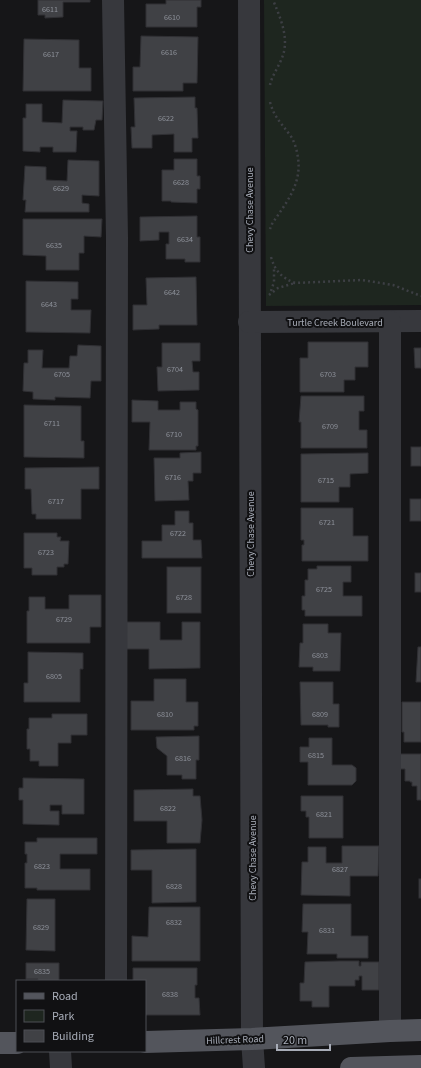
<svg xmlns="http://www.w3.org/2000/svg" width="421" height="1068" font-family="'Source Sans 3',sans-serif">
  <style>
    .green { fill: #1e261f }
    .building { fill: #404145; stroke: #303034 }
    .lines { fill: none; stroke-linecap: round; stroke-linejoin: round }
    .path { stroke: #3d3f44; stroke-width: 2.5; stroke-dasharray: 2 3; stroke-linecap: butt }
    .minor { stroke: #37383d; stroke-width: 22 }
    .major { stroke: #53555c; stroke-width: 22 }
    .labels { text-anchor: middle; stroke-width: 4; stroke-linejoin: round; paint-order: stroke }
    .number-label { font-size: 8px; fill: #8e929b }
    .street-label { font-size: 10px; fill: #a8adb8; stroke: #111113 }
  </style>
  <rect width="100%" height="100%" fill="#161618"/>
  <!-- green -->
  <path class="green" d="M264,0H421V305L266,306Z"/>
  <!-- building -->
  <g class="building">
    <path d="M38,0H90V2H63V17L45,18V15H38Z"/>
    <path d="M166,0H201V7H197V27H146V4H166Z"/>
    <path d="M141,36L198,37L197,83H183V91H133V67H140Z"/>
    <path d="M24,39L79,40V68H91V91H23Z"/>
    <path d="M195,97V108H197L198,138H192V152H174V134L152,135V148H132L131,127H135L134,98Z"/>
    <path d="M63,100L103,101L102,120H96L94,130H83V127H70V131H77L76,152H53V147H40V152L23,151V118H26V104H42V122L62,123Z"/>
    <path d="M174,159H197V176H200V189H197V203L171,202V201H162V170H174Z"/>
    <path d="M68,160L99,161V196L82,195V203L89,204V212H25L26,200H23L25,166L46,167V180L67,181Z"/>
    <path d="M197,216V237H200V262H185V259H166V244H169V232H159V240L140,241V217Z"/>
    <path d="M23,219H102L101,237L84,236V253H79V270H46V256L23,255Z"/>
    <path d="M196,277L197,325H159V329L133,330V305H147L146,278Z"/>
    <path d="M26,281L78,282V299H71V310H91L90,333L26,332Z"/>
    <path d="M308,342H368V367H355V380H344V392H300V358H308Z"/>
    <path d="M162,343H200V361H192L193,372H199V390L158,391L157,367H162Z"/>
    <path d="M78,345L101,346V381H91L90,398L55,397V400L33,399V392L23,391L24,363H28V350H43L42,368H69L70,356H77Z"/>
    <path d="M414,348H421V368H415Z"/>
    <path d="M301,396H364V411H359V430H367V448H301V422H299Z"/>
    <path d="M132,400L158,401V410H180V402H196V409L198,410V446H196V450H149L150,422H132Z"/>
    <path d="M24,405L81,406V441H84V458L24,457Z"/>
    <rect x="411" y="447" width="10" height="19"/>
    <path d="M201,452V473H193V481H188L189,500L155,501L154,458H180V453Z"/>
    <path d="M368,453V473L350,474V487H339V502H301V454Z"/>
    <path d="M99,467V489H81V519H36V514H32L31,489H25V468Z"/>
    <rect x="410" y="499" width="11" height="22"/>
    <path d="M301,508H353V536H368V561H302V545H304V540H301Z"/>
    <path d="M175,511H189V523H193V540H201L202,558H142V541H162V525H175Z"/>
    <path d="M24,533H57V537H61L60,541H69L68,564H64V567H57V575H32V568H24Z"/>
    <path d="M317,566H351V582H343V596H362V616H305V610H302V596H305V580H308V569H317Z"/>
    <rect x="167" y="567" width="34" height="46"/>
    <rect x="415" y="573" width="6" height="19"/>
    <path d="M69,595H101V627H90V643H27V611H29V597H45V609H69Z"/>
    <path d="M122,622H160V640H182V622H200V668L149,669V649H122Z"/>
    <path d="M303,624H328V633H341L340,671H313V667H299L300,643H303Z"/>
    <path d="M418,647H421V682H416Z"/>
    <path d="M28,652L83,653V669H80V702H24V683H28Z"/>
    <path d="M154,679H186V702H198V726H194V730H131V701H154Z"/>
    <path d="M300,682H333V704H339V727H328V725H301Z"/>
    <path d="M402,702H421V742H404V732H402Z"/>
    <path d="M52,714H87V735H71V743H58V766H39V761H30V749H27V729H29V718H52Z"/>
    <path d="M199,736V760H196V779H182V775H167V756L157,748L156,737Z"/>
    <path d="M309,738H332V765H352L356,768V781L352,785H308V762H300V747H309Z"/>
    <path d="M398,754H421V800H417V786H412V782H410V781H405V769H398Z"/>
    <path d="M23,778L84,779V814H62V805H50V811H59V825L23,824V800H19V788H23Z"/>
    <path d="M193,789V796H200L202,820L200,843H167V821H134V790Z"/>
    <path d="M301,796H343V838H309V817H306V811H301Z"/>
    <path d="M37,838H97V854H60V869H90V890H37V888H25V863H27V854H25V842H37Z"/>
    <path d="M342,846H379L378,876H350V896L301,895L302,862H308V847H326V863H342Z"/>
    <path d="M196,849V902L152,903V870H131V850Z"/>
    <rect x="419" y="879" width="2" height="19"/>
    <path d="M27,899H55V951L26,950Z"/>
    <path d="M303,904H351V936H368V958H337V954H307L308,932H302Z"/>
    <path d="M149,907H200V961H132V936L148,937Z"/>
    <path d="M339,961H359V966H361V962H379V990H362V976H359V980H355V986H329V1007H312V1001H300V983H304L305,962Z"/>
    <path d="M26,963H59V981H38V979H26Z"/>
    <path d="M133,968H197V985H195V998H199L200,1015H145V981H133Z"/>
  </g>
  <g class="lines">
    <!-- path -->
    <g class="path">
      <path d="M270,85C272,75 280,65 283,55C289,37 280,17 273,0"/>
      <path d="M270,102C274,117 281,123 290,135C295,142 297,151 298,158C302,185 285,204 272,224L270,229"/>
      <path d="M271,257C275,271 282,278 295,283L362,280L393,285L421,296"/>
      <path d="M271,291L274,282V268"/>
      <path d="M269,295L278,288L295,283"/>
    </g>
    <!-- minor -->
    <g class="minor">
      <path d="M113,0L117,238L116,981"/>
      <path d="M249,0L252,1039L254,1068"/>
      <path d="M249,322L421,321"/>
      <path d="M390,322V1031"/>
      <path d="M60,1051L61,1068"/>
    </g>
    <!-- major -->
    <g class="major">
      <path d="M145,1042L252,1039L390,1031L421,1030"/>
      <path d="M0,1043H17"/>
      <path d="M351,1068L421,1066"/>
    </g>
  </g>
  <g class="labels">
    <!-- number labels -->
    <g class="number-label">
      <text x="50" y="12">6611</text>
      <text x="172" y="20">6610</text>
      <text x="169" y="55">6616</text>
      <text x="51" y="57">6617</text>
      <text x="166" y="121">6622</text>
      <text x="181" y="185">6628</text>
      <text x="61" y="191">6629</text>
      <text x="185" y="242">6634</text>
      <text x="54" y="248">6635</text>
      <text x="172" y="295">6642</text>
      <text x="49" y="307">6643</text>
      <text x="175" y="372">6704</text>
      <text x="62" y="377">6705</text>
      <text x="328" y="377">6703</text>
      <text x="52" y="426">6711</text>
      <text x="330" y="429">6709</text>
      <text x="174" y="437">6710</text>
      <text x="173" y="480">6716</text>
      <text x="326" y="483">6715</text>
      <text x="56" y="504">6717</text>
      <text x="327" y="525">6721</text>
      <text x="178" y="536">6722</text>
      <text x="46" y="555">6723</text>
      <text x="324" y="592">6725</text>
      <text x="184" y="600">6728</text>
      <text x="64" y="622">6729</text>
      <text x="320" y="658">6803</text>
      <text x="54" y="679">6805</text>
      <text x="165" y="717">6810</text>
      <text x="320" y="717">6809</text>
      <text x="316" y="758">6815</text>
      <text x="183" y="761">6816</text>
      <text x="168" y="811">6822</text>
      <text x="324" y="817">6821</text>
      <text x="42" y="869">6823</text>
      <text x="340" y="872">6827</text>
      <text x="174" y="889">6828</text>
      <text x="174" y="925">6832</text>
      <text x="41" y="930">6829</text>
      <text x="327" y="933">6831</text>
      <text x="42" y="974">6835</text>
      <text x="170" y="997">6838</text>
    </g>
    <!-- street labels -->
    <g class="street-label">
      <text transform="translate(249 210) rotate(-90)" y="4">Chevy Chase Avenue</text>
      <text x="335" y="326">Turtle Creek Boulevard</text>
      <text transform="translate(250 534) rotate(-90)" y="4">Chevy Chase Avenue</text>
      <text transform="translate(252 858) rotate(-90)" y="4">Chevy Chase Avenue</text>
      <text transform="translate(235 1039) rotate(-2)" y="4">Hillcrest Road</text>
    </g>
  </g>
  <!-- legend -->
  <rect x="16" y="980" width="130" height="72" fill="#111113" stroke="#4d4f55"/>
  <rect x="24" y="993" width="20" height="6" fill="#53555c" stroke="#4d4f55"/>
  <text x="52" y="1000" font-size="12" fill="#a8adb8">Road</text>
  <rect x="24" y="1010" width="20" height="12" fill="#1e261f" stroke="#4d4f55"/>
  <text x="52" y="1020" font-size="12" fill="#a8adb8">Park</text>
  <rect x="24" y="1030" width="20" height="12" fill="#404145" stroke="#4d4f55"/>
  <text x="52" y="1040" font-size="12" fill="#a8adb8">Building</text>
  <!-- scale -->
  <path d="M277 1044v6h53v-6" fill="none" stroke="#a8adb8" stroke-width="2"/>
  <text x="283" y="1044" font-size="12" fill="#a8adb8" stroke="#111113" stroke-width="3" paint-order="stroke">20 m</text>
</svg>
